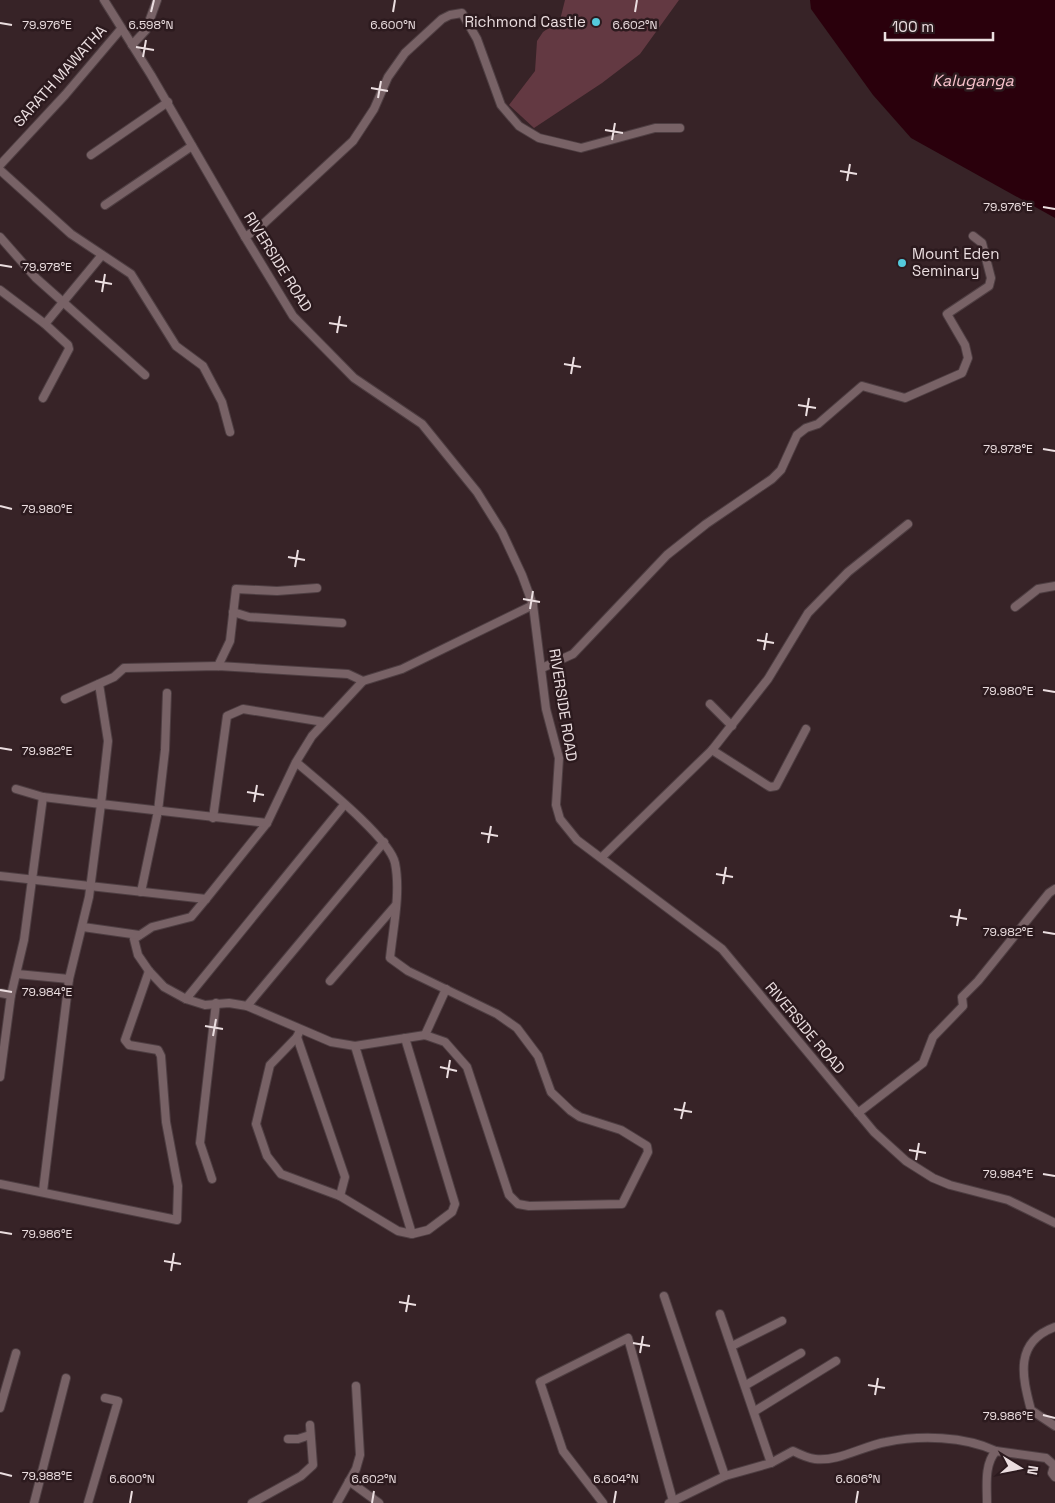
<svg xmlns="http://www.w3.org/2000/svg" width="1055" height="1503" font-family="'Space Grotesk',sans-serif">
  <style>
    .green { fill: #633942 }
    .water { fill: #2a000c }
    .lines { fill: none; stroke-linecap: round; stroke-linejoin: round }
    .minor-casing { stroke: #4e3e42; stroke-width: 10 }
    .minor { stroke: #786266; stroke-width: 8 }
    .ticks { fill: none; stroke: #ebdee0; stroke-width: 2 }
    .poi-dot { fill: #54cadc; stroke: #2c1a1e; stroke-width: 2 }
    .labels { text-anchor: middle; stroke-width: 5; stroke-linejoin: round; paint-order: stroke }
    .poi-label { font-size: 15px; fill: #ebdee0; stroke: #2c1a1e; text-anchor: end }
    .street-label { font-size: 15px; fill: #ebdee0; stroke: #2c1a1e }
    .water-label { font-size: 16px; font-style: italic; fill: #f8c2cc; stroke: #2c1a1e }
    .ticks-label { font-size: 12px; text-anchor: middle; fill: #ebdee0; stroke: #2c1a1e; stroke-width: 5; stroke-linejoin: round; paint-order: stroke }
  </style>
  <rect width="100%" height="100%" fill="#372327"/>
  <!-- green -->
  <path class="green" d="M565,0H679L640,54L602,83L534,128L509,105L535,71L537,41L543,32L560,20Z"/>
  <!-- water -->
  <path class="water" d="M810,0H1055V218L911,138L873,95L811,9Z"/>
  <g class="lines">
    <defs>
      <g id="minor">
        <path d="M104,0L151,75L245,237L293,316L354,378L422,424L477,492L502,532L522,575L533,605L546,709L559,758L556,805L560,819L577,840L722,949L874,1132L906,1161L933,1178L950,1185L1008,1200L1055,1223"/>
        <path d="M132,45L146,30L157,0"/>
        <path d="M91,155L168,102"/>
        <path d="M0,165L65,95L121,29"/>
        <path d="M0,170L71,234L131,274L176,346L203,366L222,402L230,432"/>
        <path d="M105,205L192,146"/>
        <path d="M0,237L36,278L145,375"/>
        <path d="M245,237L260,227L353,141L374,109L388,77L405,53L442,19L450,15L462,13L477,39L501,105L519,126L539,138L581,148L655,128H680"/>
        <path d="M0,290L45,324L68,345L69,349L43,398"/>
        <path d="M45,324L102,255"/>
        <path d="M1015,607L1038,589L1055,586"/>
        <path d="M233,612L249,617L342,623"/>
        <path d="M218,666L230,641L236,589L277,591L317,588"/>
        <path d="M542,668L573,654L667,555L706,524L772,479L781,470L797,435L806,428L818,424L862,386L905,398L962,373L968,358L965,345L947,314L989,286L991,278L982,243L973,236"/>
        <path d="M65,699L114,677L124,668L218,666L348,674L363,681"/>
        <path d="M710,704L732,726"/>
        <path d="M712,750L770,787L776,786L806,729"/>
        <path d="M296,762C318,781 390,838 395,863C401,893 393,928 390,958L408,971L497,1014L517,1028L538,1056L551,1092L571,1111L580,1117L621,1130L647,1146L648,1152L622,1204L529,1206L518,1204L509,1195L467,1067L445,1042L425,1035L355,1046L331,1042L247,1006L229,1003L205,1005L186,999L164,987L149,971L138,955L134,939L152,927L191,917L206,899L267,823L296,762L312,736L363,681L402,669L533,605"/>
        <path d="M16,789L43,797L101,804L108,741L99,684"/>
        <path d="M213,818L227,716L243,709L324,722"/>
        <path d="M602,857L712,750L768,679L808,613L848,572L908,524"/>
        <path d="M0,876L206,899"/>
        <path d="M141,892L158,811L165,750L167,693"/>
        <path d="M83,927L139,935"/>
        <path d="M17,974L69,979"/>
        <path d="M330,981L395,906"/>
        <path d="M0,993L11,995"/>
        <path d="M186,999L344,805"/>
        <path d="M247,1006L384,842"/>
        <path d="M300,1030L297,1037L270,1065L256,1124L267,1156L281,1174L340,1196L398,1231L412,1234L428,1230L452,1212L455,1204L405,1038"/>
        <path d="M425,1035L446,989"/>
        <path d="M297,1037L345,1177L340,1196"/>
        <path d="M355,1046L412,1234"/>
        <path d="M0,1077L11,995L24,940L43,797"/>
        <path d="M858,1113L923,1063L933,1037L963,1006L962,997L978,981L1049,893L1055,889"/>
        <path d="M212,1179L200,1143L216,1003"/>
        <path d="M0,1184L177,1220L178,1186L166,1122L161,1056L158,1050L129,1045L125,1040L149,971"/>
        <path d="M43,1191L69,979L89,897L101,804L267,823"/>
        <path d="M664,1296L725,1476"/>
        <path d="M720,1314L771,1463"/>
        <path d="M1055,1327C1014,1342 1022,1376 1031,1410L1055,1426"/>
        <path d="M732,1346L782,1321"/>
        <path d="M746,1385L801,1353"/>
        <path d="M0,1408L16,1353"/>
        <path d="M755,1411L836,1361"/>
        <path d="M288,1439H298L310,1435"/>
        <path d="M1054,1466L1052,1473L1055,1477"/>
        <path d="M349,1481L379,1503"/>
        <path d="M34,1503L66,1378"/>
        <path d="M88,1503L118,1401L105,1398"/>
        <path d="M252,1503L301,1476L313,1465L310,1425"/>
        <path d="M337,1503L356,1469L360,1455L356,1386"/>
        <path d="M603,1503L563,1451L540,1382L628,1338L673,1501"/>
        <path d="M669,1503L725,1476L771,1463L793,1451C799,1454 807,1458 815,1459C838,1462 863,1446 886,1442C920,1435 964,1436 996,1451"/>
        <path d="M987,1503C987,1486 984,1464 996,1451L1046,1458L1055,1466"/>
      </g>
    </defs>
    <!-- minor casing -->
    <use href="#minor" class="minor-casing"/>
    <!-- minor -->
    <use href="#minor" class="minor"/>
  </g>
  <!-- ticks -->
  <path class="ticks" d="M151,12L154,0M393,12L395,0M635,12L637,0M0,23L12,25M136,47L154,50M143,57L146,40M371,88L388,91M378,98L381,81M605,130L623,133M612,140L615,123M840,171L857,174M847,181L850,164M1043,207L1055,209M0,265L12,267M95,281L112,284M102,292L105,274M329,323L347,326M337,333L340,316M564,364L581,367M571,374L574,357M798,405L816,408M806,416L809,398M1043,449L1055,451M0,506L12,509M288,557L305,560M295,567L298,550M523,599L540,602M530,609L533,591M757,640L774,643M764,650L767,633M1043,690L1055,692M0,748L12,750M247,792L264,795M254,802L257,785M481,833L498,836M488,843L491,826M716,874L733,877M723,884L726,867M950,916L967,919M957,926L960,909M1043,932L1055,934M0,990L12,992M205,1026L223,1029M213,1036L216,1019M440,1067L457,1071M447,1078L450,1060M674,1109L692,1112M681,1119L685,1102M909,1150L926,1153M916,1160L919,1143M1043,1174L1055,1176M0,1232L12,1234M164,1261L181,1264M171,1271L174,1253M399,1302L416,1305M406,1312L409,1295M633,1343L650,1346M640,1353L643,1336M868,1385L885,1388M875,1395L878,1378M1043,1415L1055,1418M0,1473L12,1476M130,1503L132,1491M372,1503L374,1491M614,1503L616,1491M856,1503L858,1491"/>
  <!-- markers -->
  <g class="poi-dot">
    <circle cx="596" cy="22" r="5"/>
    <circle cx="902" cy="263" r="5"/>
  </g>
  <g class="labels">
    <!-- poi labels -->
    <g class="poi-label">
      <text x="586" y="27">Richmond Castle</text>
      <text x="912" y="259" text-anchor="start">Mount Eden<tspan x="912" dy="17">Seminary</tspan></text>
    </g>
    <!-- street labels -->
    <g class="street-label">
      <text transform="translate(60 76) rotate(-48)" y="5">SARATH MAWATHA</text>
      <text transform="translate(278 262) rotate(58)" y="5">RIVERSIDE ROAD</text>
      <text transform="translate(563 705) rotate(81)" y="5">RIVERSIDE ROAD</text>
      <text transform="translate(805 1028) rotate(50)" y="5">RIVERSIDE ROAD</text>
    </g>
    <!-- water labels -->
    <g class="water-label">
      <text x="973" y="86">Kaluganga</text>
    </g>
  </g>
  <g class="ticks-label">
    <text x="393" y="29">6.600°N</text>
    <text x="635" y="29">6.602°N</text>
    <text x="151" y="29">6.598°N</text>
    <text x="47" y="29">79.976°E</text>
    <text x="1008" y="211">79.976°E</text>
    <text x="47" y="271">79.978°E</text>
    <text x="1008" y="453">79.978°E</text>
    <text x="47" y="513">79.980°E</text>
    <text x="1008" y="695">79.980°E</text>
    <text x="47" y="755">79.982°E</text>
    <text x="1008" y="936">79.982°E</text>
    <text x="47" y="996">79.984°E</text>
    <text x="1008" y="1178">79.984°E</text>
    <text x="47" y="1238">79.986°E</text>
    <text x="1008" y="1420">79.986°E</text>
    <text x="47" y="1480">79.988°E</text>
    <text x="132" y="1483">6.600°N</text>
    <text x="374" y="1483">6.602°N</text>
    <text x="616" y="1483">6.604°N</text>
    <text x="858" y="1483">6.606°N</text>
  </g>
  <!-- north arrow -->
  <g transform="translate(1020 1468) rotate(100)" stroke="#2c1a1e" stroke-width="4" paint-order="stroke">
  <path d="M0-4L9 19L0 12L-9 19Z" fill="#ebdee0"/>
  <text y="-8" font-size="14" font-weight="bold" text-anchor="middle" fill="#ebdee0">N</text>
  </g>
  <!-- scale -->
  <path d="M885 32v8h108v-8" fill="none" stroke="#ebdee0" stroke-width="2.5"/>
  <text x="892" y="32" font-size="15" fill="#ebdee0" stroke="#2c1a1e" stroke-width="4" paint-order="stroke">100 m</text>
</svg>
